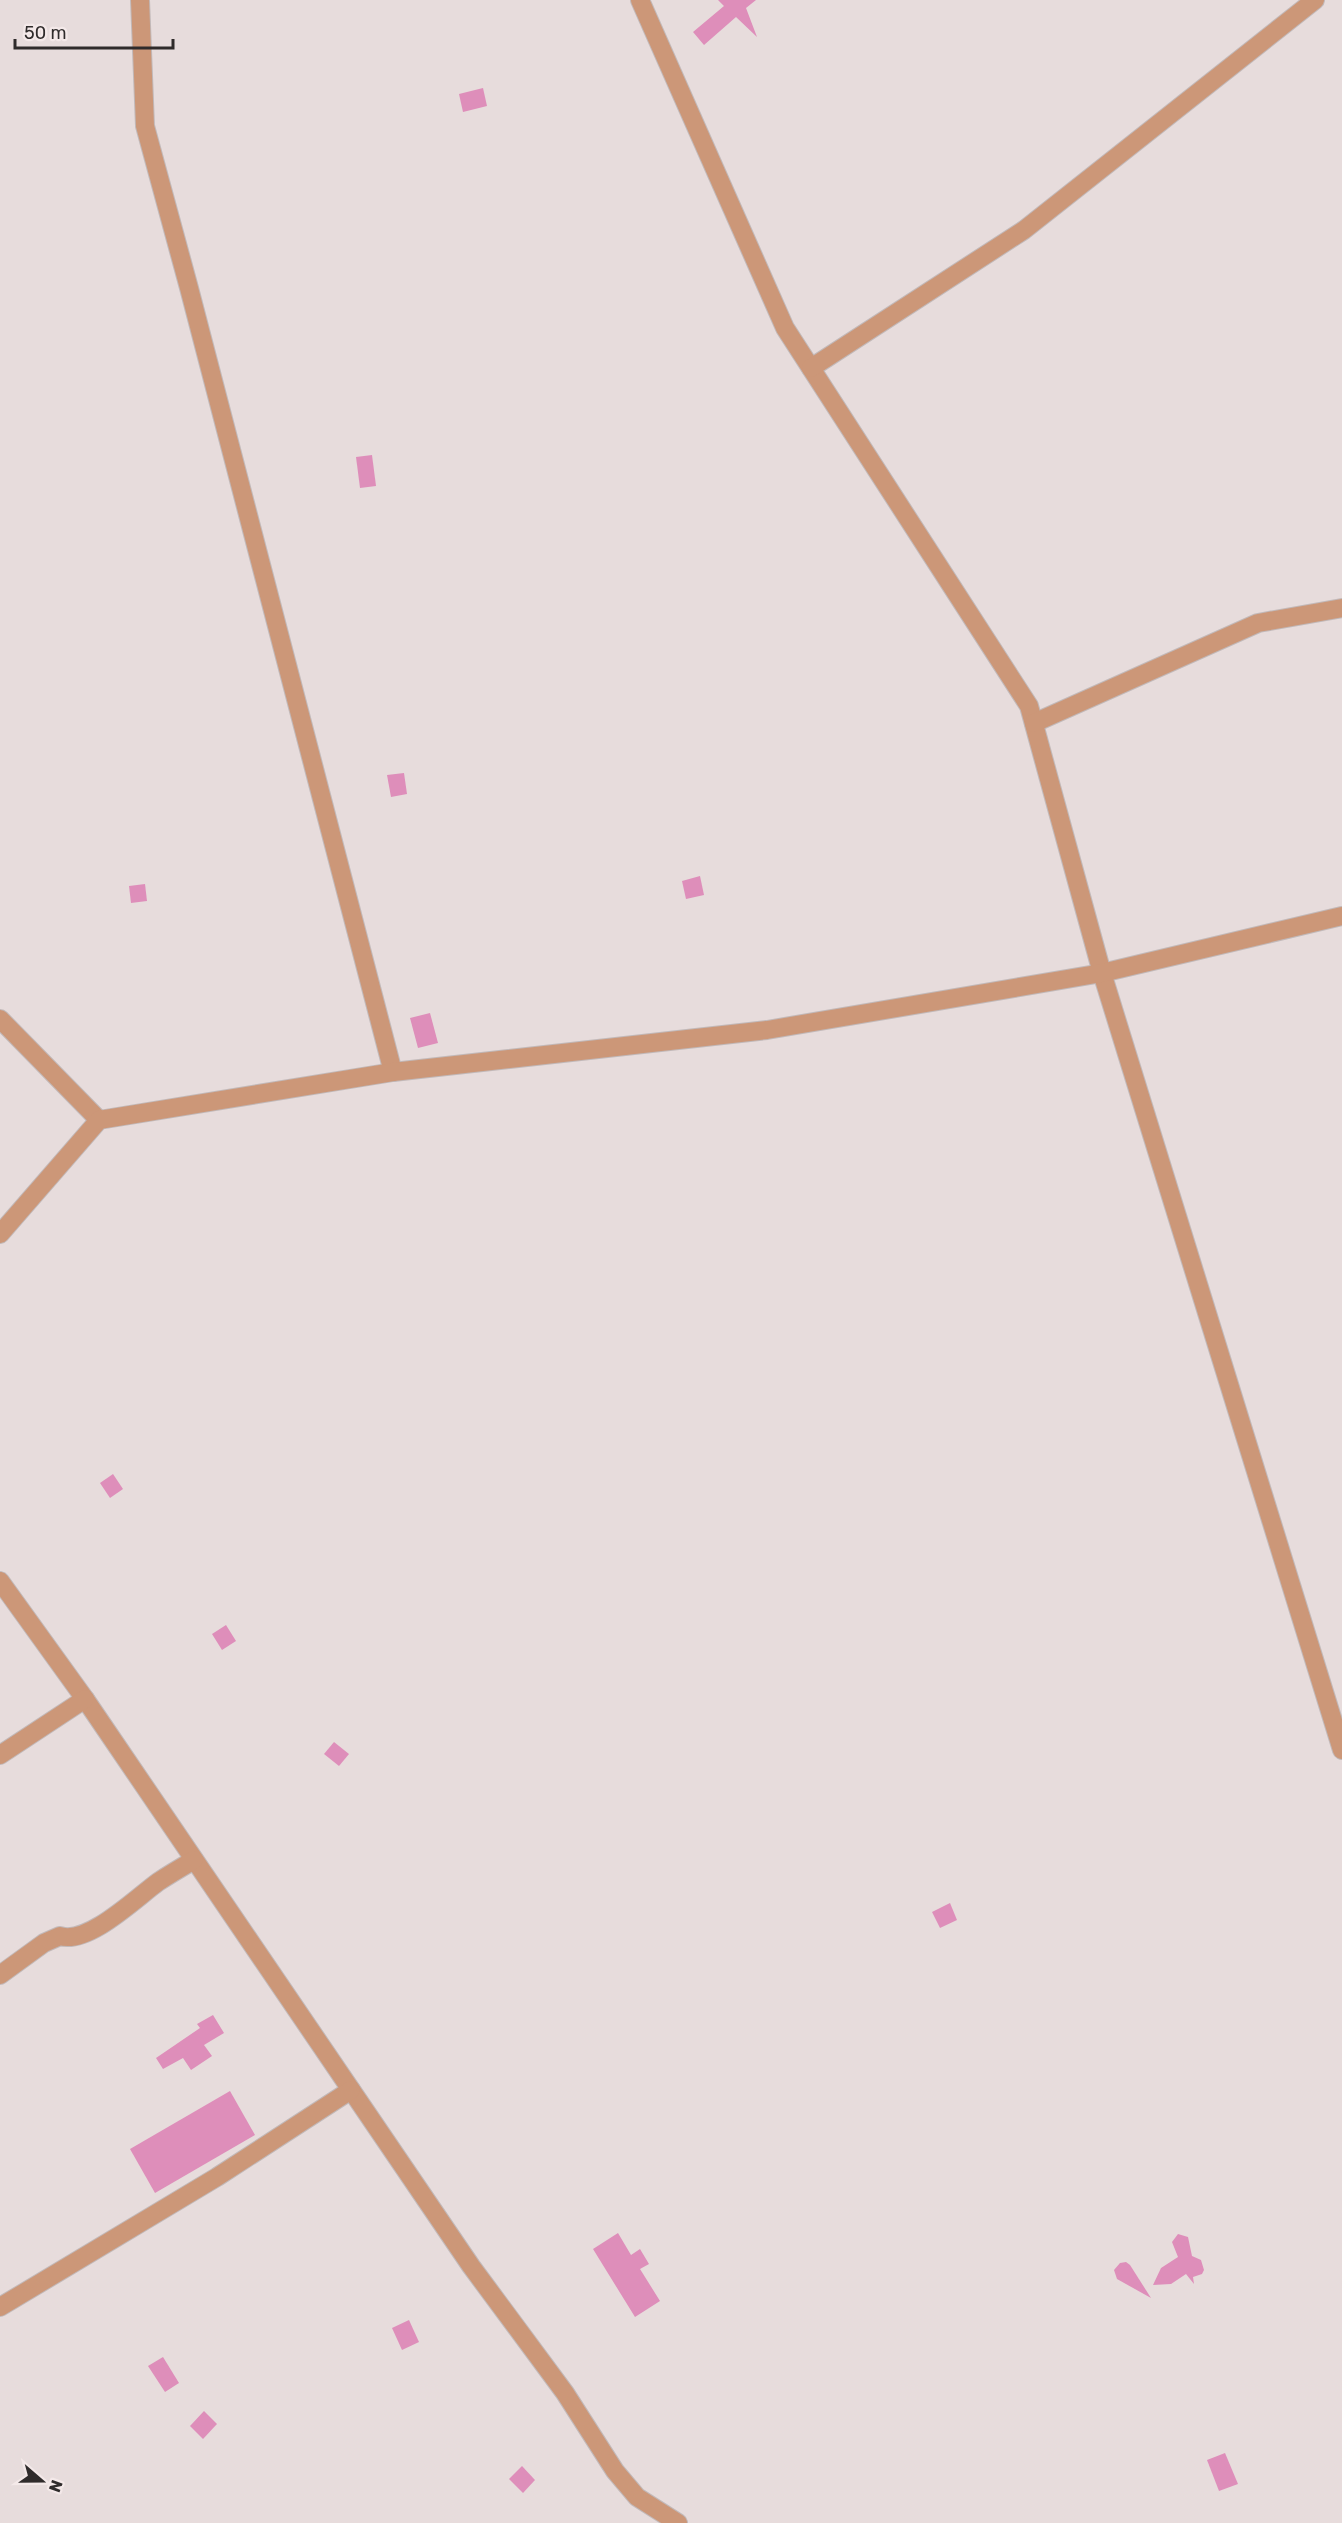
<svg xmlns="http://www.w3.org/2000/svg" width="1342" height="2523" font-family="Rubik,sans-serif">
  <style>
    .building { fill: #de8eba }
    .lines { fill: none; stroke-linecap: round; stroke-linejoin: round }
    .minor-casing { stroke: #c2b9b9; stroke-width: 20 }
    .minor { stroke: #cc9778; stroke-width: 18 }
  </style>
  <rect width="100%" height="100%" fill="#e7dcdc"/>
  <!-- building -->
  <g class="building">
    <path d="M718,0H756L746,8L757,37L736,17L704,45L693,32L724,6Z"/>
    <path d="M483,88L487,106L463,112L459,94Z"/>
    <path d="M372,455L376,486L360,488L356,457Z"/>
    <path d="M404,773L407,794L391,797L387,775Z"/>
    <path d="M700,876L704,895L686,899L682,881Z"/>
    <path d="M145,884L147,901L131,903L129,886Z"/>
    <path d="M430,1013L438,1043L418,1048L410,1018Z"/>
    <path d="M113,1474L123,1489L110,1498L100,1483Z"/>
    <path d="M226,1625L236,1641L222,1650L212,1634Z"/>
    <path d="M334,1742L349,1754L339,1766L324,1754Z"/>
    <path d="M950,1903L957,1920L940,1928L932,1912Z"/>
    <path d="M213,2015L224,2033L204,2045L212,2056L191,2070L183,2058L163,2069L156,2058L200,2028L197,2024Z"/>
    <path d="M230,2091L255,2135L155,2193L130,2149Z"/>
    <path d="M618,2233L631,2255L640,2249L649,2264L640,2269L660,2301L635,2317L593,2249Z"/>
    <path d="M1178,2234L1188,2237L1192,2256L1201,2260L1204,2270L1202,2274L1193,2277L1194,2284L1186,2274L1171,2284L1153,2285L1161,2268L1178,2257L1172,2242Z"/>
    <path d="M1126,2262L1130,2265L1151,2298L1117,2279L1114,2270L1120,2263Z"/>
    <path d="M409,2320L419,2342L402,2350L392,2328Z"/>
    <path d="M163,2357L179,2383L165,2392L148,2366Z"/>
    <path d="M204,2411L217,2424L203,2439L190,2426Z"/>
    <path d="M1225,2453L1238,2484L1219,2491L1207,2460Z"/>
    <path d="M522,2466L535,2480L523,2493L509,2479Z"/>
  </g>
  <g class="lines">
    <defs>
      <g id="minor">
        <path d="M140,0L145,126L189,288L393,1072"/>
        <path d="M640,0L785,328L1029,706L1102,973L1342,1750"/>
        <path d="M811,368L1024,230L1315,0"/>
        <path d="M1034,723L1258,623L1342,608"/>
        <path d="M0,1019L99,1120"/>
        <path d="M0,1234L99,1120L393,1072L767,1030L1102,973L1342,916"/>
        <path d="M0,1581L85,1699L471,2266L565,2393L615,2471L637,2497L678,2523"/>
        <path d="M0,1755L85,1699"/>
        <path d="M0,1975L44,1943L60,1936C88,1945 136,1898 158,1882C170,1874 182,1867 194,1860"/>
        <path d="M0,2307L217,2177L351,2090"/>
      </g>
    </defs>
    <!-- minor casing -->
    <use href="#minor" class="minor-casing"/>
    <!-- minor -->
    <use href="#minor" class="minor"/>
  </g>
  <!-- north arrow -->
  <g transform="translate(42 2481) rotate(110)" stroke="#f4e9e9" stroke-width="4.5" paint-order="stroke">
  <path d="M0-4.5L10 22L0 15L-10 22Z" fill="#2f2b2b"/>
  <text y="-9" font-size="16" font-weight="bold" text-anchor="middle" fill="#2f2b2b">N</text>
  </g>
  <!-- scale -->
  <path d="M15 39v9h158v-9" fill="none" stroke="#2f2b2b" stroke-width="3"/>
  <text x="24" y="39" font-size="18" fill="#2f2b2b" stroke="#f4e9e9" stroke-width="4.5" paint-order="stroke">50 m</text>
</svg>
